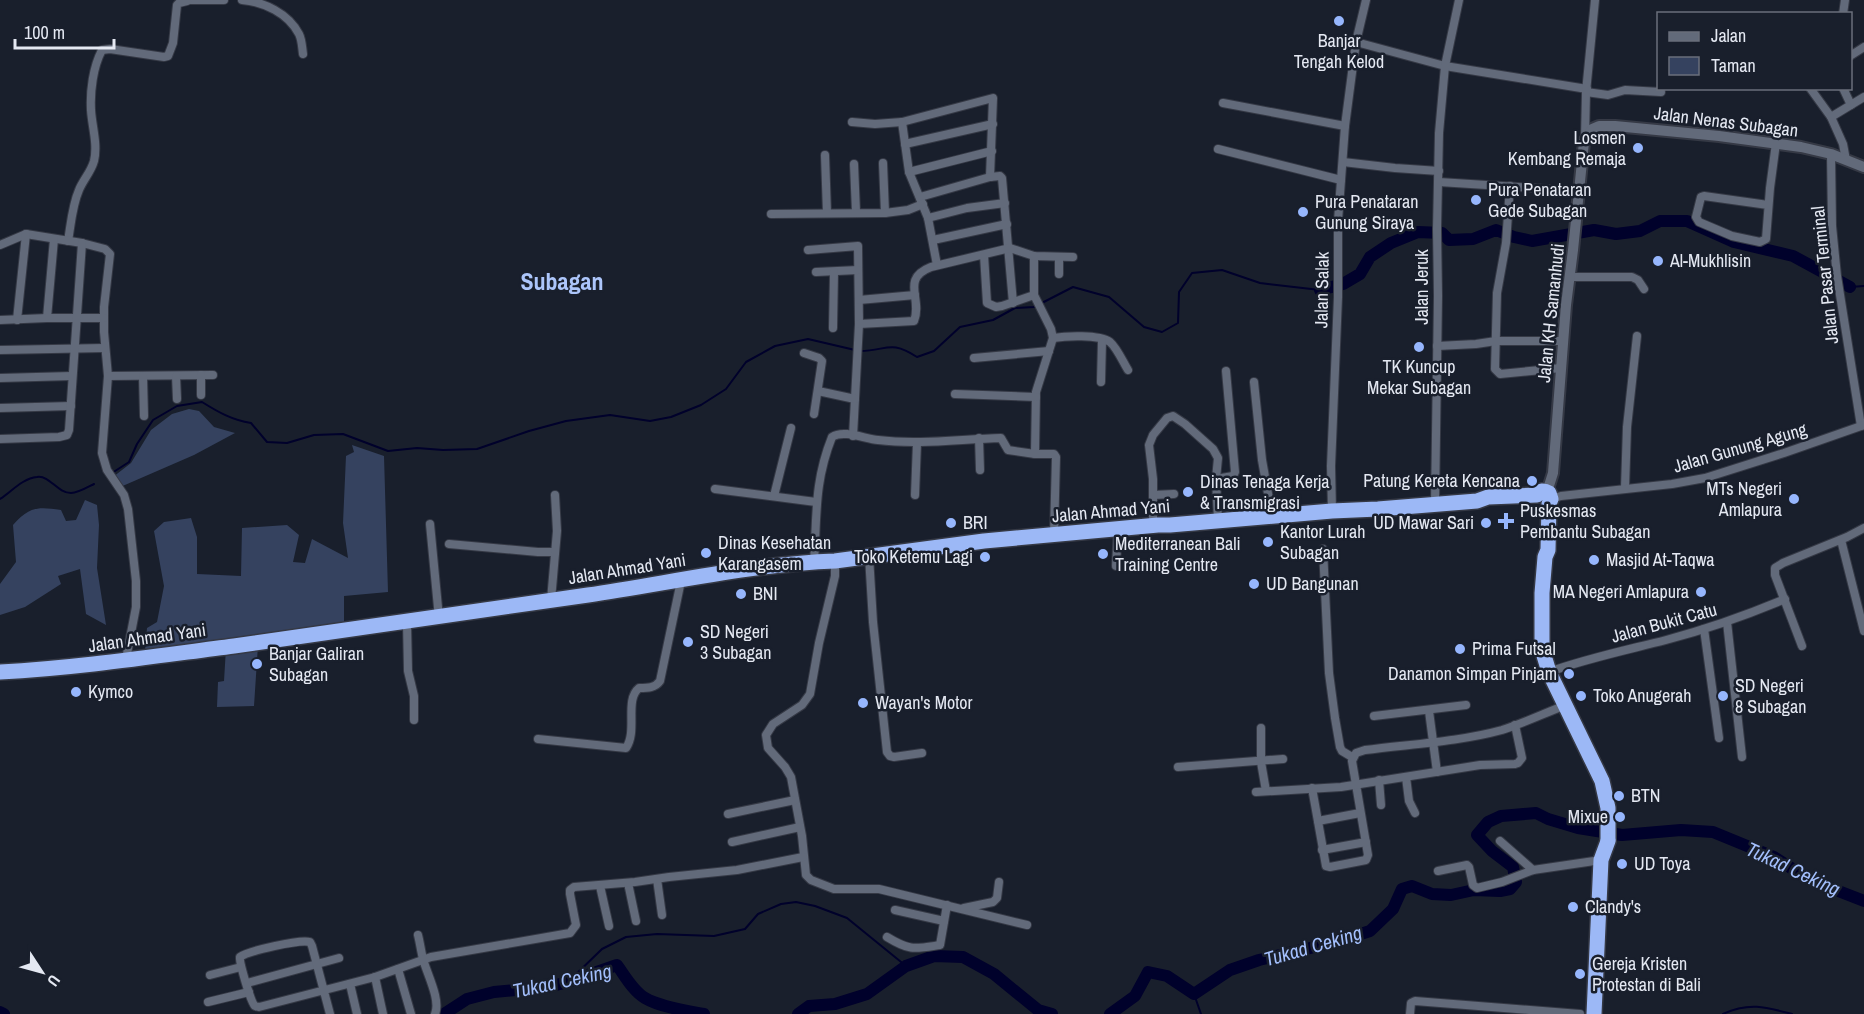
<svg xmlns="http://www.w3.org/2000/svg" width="1864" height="1014" font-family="'Archivo Narrow',sans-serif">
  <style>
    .green { fill: #35425f }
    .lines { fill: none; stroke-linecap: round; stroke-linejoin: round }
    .stream { stroke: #00012b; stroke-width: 2 }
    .river { stroke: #00012b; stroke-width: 12 }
    .street-casing { stroke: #353945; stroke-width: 10 }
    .secondary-casing { stroke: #353945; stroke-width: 14 }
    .highway-casing { stroke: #353945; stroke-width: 18 }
    .street { stroke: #626a7a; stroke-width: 8 }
    .secondary { stroke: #626a7a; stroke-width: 10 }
    .highway { stroke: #9cb8f6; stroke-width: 15 }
    .poi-dot { fill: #96b6fd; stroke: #191f2c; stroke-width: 2 }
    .labels { text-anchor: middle; stroke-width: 5; stroke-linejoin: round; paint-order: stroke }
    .poi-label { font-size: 18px; fill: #e4e8f2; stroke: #191f2c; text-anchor: start }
    .street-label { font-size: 18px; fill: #e4e8f2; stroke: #191f2c }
    .water-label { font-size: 20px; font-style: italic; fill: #a3bffc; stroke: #191f2c }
    .district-label { font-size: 24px; font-weight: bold; fill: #acc5fa; stroke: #191f2c }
  </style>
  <rect width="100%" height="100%" fill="#191f2c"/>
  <!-- green -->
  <g class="green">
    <path d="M189,409L199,411L214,427L235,433L194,455L118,488L113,477L131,463L151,430L172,414Z"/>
    <path d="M352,445L384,456L388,592L344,596V623L145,651L147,628L157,622L164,586L154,531L164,522L191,518L197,537V574L241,576L242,528L287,525L299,535L293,562L305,563L312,539L348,558L343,523L346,456L354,452Z"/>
    <path d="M85,500L97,505L99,525L97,568L106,625L86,614L80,569L58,576L61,584L25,607L0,615V584L16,562L13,525C30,506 38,507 61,510L66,521L76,520Z"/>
    <path d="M258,645L254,706L217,707L218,682L224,681L226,648Z"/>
  </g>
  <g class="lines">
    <!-- stream -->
    <g class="stream">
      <path d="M1850,287L1864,286"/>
      <path d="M860,351C887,351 890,339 917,357L934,351L960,327L993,320L1015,308L1034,307L1073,287L1109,297L1144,327L1162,332L1178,323L1179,292L1192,273L1222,270L1260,283L1320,290"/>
      <path d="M112,473L129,462L137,444L153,420L177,406L202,402C218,412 232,420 251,423L267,442L287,443L314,435L343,434L388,451L417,448L443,450L477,449L529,431L566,421L610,415L650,421L671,417L701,405L726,389L746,362L775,346L808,339L855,350"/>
      <path d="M0,499C11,492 23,478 37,477C50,475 57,493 71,493C78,493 88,487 94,484"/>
      <path d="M568,982L602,949L626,937L657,934L714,936L745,929L758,914L781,904L796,902L815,906L847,918L906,966"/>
      <path d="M1194,994L1201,1014"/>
      <path d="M1723,1014C1749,1002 1766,1007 1792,1014"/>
    </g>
    <!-- river -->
    <g class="river">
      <path d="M1320,290L1343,284L1360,274L1370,257L1391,243L1418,232L1442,233L1449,240L1473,239L1496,230L1514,237L1532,241L1594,230L1616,234L1640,231L1660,221H1687L1734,242L1793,256L1850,287"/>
      <path d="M0,1012L4,1014"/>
      <path d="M444,1014L467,999L494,992L548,987L568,982L617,965C625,976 633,991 645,998C660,1007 687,1011 704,1014"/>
      <path d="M798,1014L809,1006L835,1004L867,994L906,966L934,956L963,957L994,974L1038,1010L1052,1014"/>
      <path d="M1110,1014L1135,996L1148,972L1167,976L1194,994L1230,970L1259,960L1336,942L1370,931L1393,909L1402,889L1412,886L1432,894L1451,895L1474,890L1500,891L1510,889L1516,882L1513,867L1492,851L1477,835L1488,822L1501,816L1536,813L1548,819L1578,828L1622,835L1681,830L1713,832L1774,857L1810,880L1864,901"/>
    </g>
    <defs>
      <g id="street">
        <path d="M187,0H224"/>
        <path d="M242,0C264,2 288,13 299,34C302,40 302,47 303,54"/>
        <path d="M1843,14L1845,0"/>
        <path d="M1356,42L1445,66L1587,89"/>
        <path d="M1850,56L1864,47"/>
        <path d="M1810,88L1831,117"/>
        <path d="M1843,88L1851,105"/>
        <path d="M1586,92L1608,95L1625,90L1661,92"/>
        <path d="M1223,103L1345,126"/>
        <path d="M852,122L875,124L902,122L993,98L990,177"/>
        <path d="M902,122L909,172L928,218L937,265"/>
        <path d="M1585,138L1586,92L1595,0"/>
        <path d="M905,144L993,124"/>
        <path d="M1218,149L1341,180"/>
        <path d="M1831,154L1832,226L1837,276L1861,426"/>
        <path d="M825,155L827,213"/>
        <path d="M1846,160L1843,144L1831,117L1864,97"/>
        <path d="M1343,162L1395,168L1439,171"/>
        <path d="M883,163L885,213"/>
        <path d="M854,164L856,212"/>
        <path d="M909,172L992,151"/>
        <path d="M1439,182L1580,191"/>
        <path d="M1510,186L1506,243L1497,293L1495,369L1500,374L1561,368"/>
        <path d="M920,197L990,177L1000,176L1002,178L1013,303"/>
        <path d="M1768,205L1704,196L1701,197L1696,217L1699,222L1732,236L1760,242L1766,239L1770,188L1776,143"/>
        <path d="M771,214L885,213L908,210L923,204"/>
        <path d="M928,218L967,208L1005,203"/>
        <path d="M933,240L1007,224"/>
        <path d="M68,241C71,224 72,206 79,190C83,180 91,172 94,161C98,144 92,127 91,110C90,91 93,67 102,50L110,49L164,57L168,56L173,43L177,5L179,3L187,1"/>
        <path d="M0,245L26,234L82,243L105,249L110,254L104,307V332L108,376L102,453L107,470L124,495L128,509L136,581V607L126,659"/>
        <path d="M808,250L858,246L859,324L853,436"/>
        <path d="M984,255L987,303L996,307L1002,306L1034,295"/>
        <path d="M1034,256V295L1051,329L1053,338L1036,392L1035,454"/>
        <path d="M816,272L858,270"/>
        <path d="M1059,274V257"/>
        <path d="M1570,277H1632L1638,280L1644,289"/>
        <path d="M859,300L915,295"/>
        <path d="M47,318L54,239"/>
        <path d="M0,320L47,318H104"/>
        <path d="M17,320L26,234"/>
        <path d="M859,324L914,321C923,299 900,279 931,267L1010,248L1034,256L1073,257"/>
        <path d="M833,328L834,272"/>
        <path d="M1053,338C1065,336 1099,334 1110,342C1117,348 1123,362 1128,370"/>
        <path d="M1437,346L1476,344L1496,341H1564"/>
        <path d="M0,350L104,348"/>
        <path d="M804,353L819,358L822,361L814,414"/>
        <path d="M974,358L1049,351"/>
        <path d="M108,376L213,375"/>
        <path d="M143,376L144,416"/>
        <path d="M176,376L177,399"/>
        <path d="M0,378L72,376"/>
        <path d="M1101,382L1102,340"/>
        <path d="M1254,382L1262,460L1272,516"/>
        <path d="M818,391L855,399"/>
        <path d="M955,394L1036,397"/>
        <path d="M201,395V375"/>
        <path d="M0,408L71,406"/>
        <path d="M979,438L980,470"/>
        <path d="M0,439L59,437L67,435L69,430L82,243"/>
        <path d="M1216,479L1233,476L1235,472L1226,371"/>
        <path d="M1625,488L1627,427L1637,336"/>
        <path d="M715,489L816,502"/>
        <path d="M915,495L917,443"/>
        <path d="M1153,495L1174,494"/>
        <path d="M774,496L791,428"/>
        <path d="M1551,499L1561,496L1672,484L1705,478L1784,453L1864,425"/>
        <path d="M1435,504L1438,296L1437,229L1439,133L1445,66L1459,0"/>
        <path d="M1332,511L1331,466L1338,297V221L1345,126L1356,42L1366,0"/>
        <path d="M430,524L439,618"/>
        <path d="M1153,525V479L1149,445L1153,435L1167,418L1173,416L1185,424L1213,449L1218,458L1216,479L1218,520"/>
        <path d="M1841,540L1864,631"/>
        <path d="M449,544L538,552H555"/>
        <path d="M1323,549L1329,673L1335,718L1340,747L1342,751L1352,757"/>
        <path d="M869,556L873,622L887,752L890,756L894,757L922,753"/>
        <path d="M835,561V576L819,643L810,694L802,705L773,724L766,735L768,748L785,767L791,777L802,836L806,875L811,880L834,889H879L1027,925"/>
        <path d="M814,562C817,516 814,482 832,437C844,429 865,439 878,440C919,445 960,439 1001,438L1008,450L1035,454H1054L1056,457L1054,535"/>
        <path d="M1116,566L1118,528"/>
        <path d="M551,600L557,531L555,495"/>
        <path d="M1727,622L1742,757"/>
        <path d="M407,623L408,671L414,696V720"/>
        <path d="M1704,629L1719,738"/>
        <path d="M1802,646L1775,575V568L1783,563L1847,537L1864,528"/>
        <path d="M1549,672C1588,658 1627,650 1666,640C1707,629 1747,615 1785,599"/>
        <path d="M1429,711L1437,772"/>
        <path d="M1374,716L1466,705"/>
        <path d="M1261,728V762L1266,791"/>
        <path d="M538,739L626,748C638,731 624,700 639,688C648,688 655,688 660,681L681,581"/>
        <path d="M1178,767L1283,759"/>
        <path d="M1406,777L1409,801L1415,813"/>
        <path d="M1379,780L1381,805"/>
        <path d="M1312,788L1326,866L1330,867L1366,860L1368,855L1352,761L1356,753L1365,750C1410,744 1458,742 1502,730C1524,723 1545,713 1566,705"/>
        <path d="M1256,792L1341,787L1480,765L1515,764L1518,763L1522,758L1515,725"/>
        <path d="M728,814L795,800"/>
        <path d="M1318,821L1360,813"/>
        <path d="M1500,841L1533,870"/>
        <path d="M732,842L800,827"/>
        <path d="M1322,850L1366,842"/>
        <path d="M1438,871L1467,865L1469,867L1473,885L1477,888L1502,882L1533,870L1601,860"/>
        <path d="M657,879L662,915"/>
        <path d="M628,883L636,921"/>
        <path d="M600,886L609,926"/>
        <path d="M964,908L993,902L997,898L999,882"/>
        <path d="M895,910L944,921"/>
        <path d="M418,935C420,943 421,951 423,959C427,974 441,1000 435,1014"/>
        <path d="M887,937C910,951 914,949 940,945L947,905"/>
        <path d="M398,969L411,1014"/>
        <path d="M210,975L241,967"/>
        <path d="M375,977L383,1014"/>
        <path d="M247,983L339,958"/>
        <path d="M350,984L357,1014"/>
        <path d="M208,1002L249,992"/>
        <path d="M330,1014L312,946L310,942C300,939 248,951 240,957C239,962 251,1003 255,1006C256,1007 258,1006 259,1007L375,977L431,957L570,933L576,925L570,894V890L574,887L635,882L669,877L737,870L803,857"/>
        <path d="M1410,1014L1411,1003L1415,1001L1580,1014"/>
      </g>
      <path id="secondary" d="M1547,492L1553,473L1566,305L1573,250L1584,142L1592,129L1599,126H1615L1719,136L1801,147L1831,154L1864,167"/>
      <g id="highway">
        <path d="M0,672C78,668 156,656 234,646C352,630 470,613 588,595C670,583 752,564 835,561L984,541L1158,525H1170L1332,511L1378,509L1477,501L1488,497L1537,495C1540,490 1544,490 1549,493L1551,499L1549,504L1548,550L1545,557L1542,593V649L1549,672L1602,781L1608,808V840"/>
        <path d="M1594,1014L1601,860L1608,841"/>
      </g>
    </defs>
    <!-- street casing -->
    <use href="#street" class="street-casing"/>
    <!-- secondary casing -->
    <use href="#secondary" class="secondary-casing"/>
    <!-- highway casing -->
    <use href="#highway" class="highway-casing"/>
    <!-- street -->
    <use href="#street" class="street"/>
    <!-- secondary -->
    <use href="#secondary" class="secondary"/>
    <!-- highway -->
    <use href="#highway" class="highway"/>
  </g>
  <!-- markers -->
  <g class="poi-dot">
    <circle cx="1339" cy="21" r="6"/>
    <circle cx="1638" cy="148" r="6"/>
    <circle cx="1476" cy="200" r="6"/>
    <circle cx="1303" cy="212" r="6"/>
    <circle cx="1658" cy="261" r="6"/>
    <circle cx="1419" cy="347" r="6"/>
    <circle cx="1532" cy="481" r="6"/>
    <circle cx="1188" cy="492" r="6"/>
    <circle cx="1794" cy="499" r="6"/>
    <path d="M1503 512h6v6h6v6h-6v6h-6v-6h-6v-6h6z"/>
    <circle cx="951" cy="523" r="6"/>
    <circle cx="1486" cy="523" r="6"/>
    <circle cx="1268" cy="542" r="6"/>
    <circle cx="706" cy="553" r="6"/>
    <circle cx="1103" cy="554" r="6"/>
    <circle cx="985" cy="557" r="6"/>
    <circle cx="1594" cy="560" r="6"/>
    <circle cx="1254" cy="584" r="6"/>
    <circle cx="1701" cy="592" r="6"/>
    <circle cx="741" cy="594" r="6"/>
    <circle cx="688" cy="642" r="6"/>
    <circle cx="1460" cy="649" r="6"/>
    <circle cx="257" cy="664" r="6"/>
    <circle cx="1569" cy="674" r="6"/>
    <circle cx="76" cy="692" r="6"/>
    <circle cx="1581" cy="696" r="6"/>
    <circle cx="1723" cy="696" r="6"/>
    <circle cx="863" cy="703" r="6"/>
    <circle cx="1619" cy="796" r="6"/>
    <circle cx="1620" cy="817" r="6"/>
    <circle cx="1622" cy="864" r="6"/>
    <circle cx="1573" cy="907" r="6"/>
    <circle cx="1580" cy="974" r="6"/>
  </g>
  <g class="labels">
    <!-- poi labels -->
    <g class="poi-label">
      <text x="1339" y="47" text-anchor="middle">Banjar<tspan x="1339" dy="21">Tengah Kelod</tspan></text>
      <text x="1626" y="144" text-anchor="end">Losmen<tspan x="1626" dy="21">Kembang Remaja</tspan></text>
      <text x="1488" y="196">Pura Penataran<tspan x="1488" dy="21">Gede Subagan</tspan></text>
      <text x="1315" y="208">Pura Penataran<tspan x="1315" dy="21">Gunung Siraya</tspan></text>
      <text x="1670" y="267">Al-Mukhlisin</text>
      <text x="1419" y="373" text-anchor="middle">TK Kuncup<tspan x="1419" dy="21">Mekar Subagan</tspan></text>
      <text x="1520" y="487" text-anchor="end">Patung Kereta Kencana</text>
      <text x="1200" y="488">Dinas Tenaga Kerja<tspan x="1200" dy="21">&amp; Transmigrasi</tspan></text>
      <text x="1782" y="495" text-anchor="end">MTs Negeri<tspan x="1782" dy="21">Amlapura</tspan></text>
      <text x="1520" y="517">Puskesmas<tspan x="1520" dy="21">Pembantu Subagan</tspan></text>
      <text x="963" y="529">BRI</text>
      <text x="1474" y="529" text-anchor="end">UD Mawar Sari</text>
      <text x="1280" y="538">Kantor Lurah<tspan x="1280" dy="21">Subagan</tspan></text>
      <text x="718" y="549">Dinas Kesehatan<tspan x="718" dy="21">Karangasem</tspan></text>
      <text x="1115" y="550">Mediterranean Bali<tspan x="1115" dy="21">Training Centre</tspan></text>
      <text x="973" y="563" text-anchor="end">Toko Ketemu Lagi</text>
      <text x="1606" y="566">Masjid At-Taqwa</text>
      <text x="1266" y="590">UD Bangunan</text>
      <text x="1689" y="598" text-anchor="end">MA Negeri Amlapura</text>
      <text x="753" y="600">BNI</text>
      <text x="700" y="638">SD Negeri<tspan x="700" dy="21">3 Subagan</tspan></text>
      <text x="1472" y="655">Prima Futsal</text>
      <text x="269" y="660">Banjar Galiran<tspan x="269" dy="21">Subagan</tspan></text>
      <text x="1557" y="680" text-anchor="end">Danamon Simpan Pinjam</text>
      <text x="1735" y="692">SD Negeri<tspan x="1735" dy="21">8 Subagan</tspan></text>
      <text x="88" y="698">Kymco</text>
      <text x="1593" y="702">Toko Anugerah</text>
      <text x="875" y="709">Wayan's Motor</text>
      <text x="1631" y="802">BTN</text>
      <text x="1608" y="823" text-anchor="end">Mixue</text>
      <text x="1634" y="870">UD Toya</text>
      <text x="1585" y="913">Clandy's</text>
      <text x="1592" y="970">Gereja Kristen<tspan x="1592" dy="21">Protestan di Bali</tspan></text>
    </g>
    <!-- street labels -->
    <g class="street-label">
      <text transform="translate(1726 122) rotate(7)" y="6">Jalan Nenas Subagan</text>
      <text transform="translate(1825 275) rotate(-96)" y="6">Jalan Pasar Terminal</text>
      <text transform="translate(1422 287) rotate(-90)" y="6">Jalan Jeruk</text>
      <text transform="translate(1322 290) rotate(-89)" y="6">Jalan Salak</text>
      <text transform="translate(1551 313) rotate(-84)" y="6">Jalan KH Samanhudi</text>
      <text transform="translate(1740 448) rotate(-16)" y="6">Jalan Gunung Agung</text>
      <text transform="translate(1111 511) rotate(-5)" y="6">Jalan Ahmad Yani</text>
      <text transform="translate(627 569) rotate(-9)" y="6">Jalan Ahmad Yani</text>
      <text transform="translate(1664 623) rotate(-15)" y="6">Jalan Bukit Catu</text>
      <text transform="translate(147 638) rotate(-8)" y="6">Jalan Ahmad Yani</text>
    </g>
    <!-- water labels -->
    <g class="water-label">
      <text transform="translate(1793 869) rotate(25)" y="7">Tukad Ceking</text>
      <text transform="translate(1313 946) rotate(-16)" y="7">Tukad Ceking</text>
      <text transform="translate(562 981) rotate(-12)" y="7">Tukad Ceking</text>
    </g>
    <!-- district labels -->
    <g class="district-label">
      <text x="562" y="290">Subagan</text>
    </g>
  </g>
  <!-- legend -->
  <rect x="1657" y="12" width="195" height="78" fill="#191f2c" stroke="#6a6f7b" stroke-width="1.5"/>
  <rect x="1669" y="32" width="30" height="9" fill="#626a7a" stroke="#6a6f7b" stroke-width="1.5"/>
  <text x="1711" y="42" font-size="18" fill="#e4e8f2">Jalan</text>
  <rect x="1669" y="57" width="30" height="18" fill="#35425f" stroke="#6a6f7b" stroke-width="1.5"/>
  <text x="1711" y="72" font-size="18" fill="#e4e8f2">Taman</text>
  <!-- north arrow -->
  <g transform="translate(42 972) rotate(126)" stroke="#191f2c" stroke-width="4.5" paint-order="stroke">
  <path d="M0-4.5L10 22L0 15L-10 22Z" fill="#e4e8f2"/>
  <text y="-9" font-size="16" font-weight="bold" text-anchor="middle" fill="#e4e8f2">U</text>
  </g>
  <!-- scale -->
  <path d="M15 39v9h99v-9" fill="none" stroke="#e4e8f2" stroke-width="3"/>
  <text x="24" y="39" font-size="18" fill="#e4e8f2" stroke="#191f2c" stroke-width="4.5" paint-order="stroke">100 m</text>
</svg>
